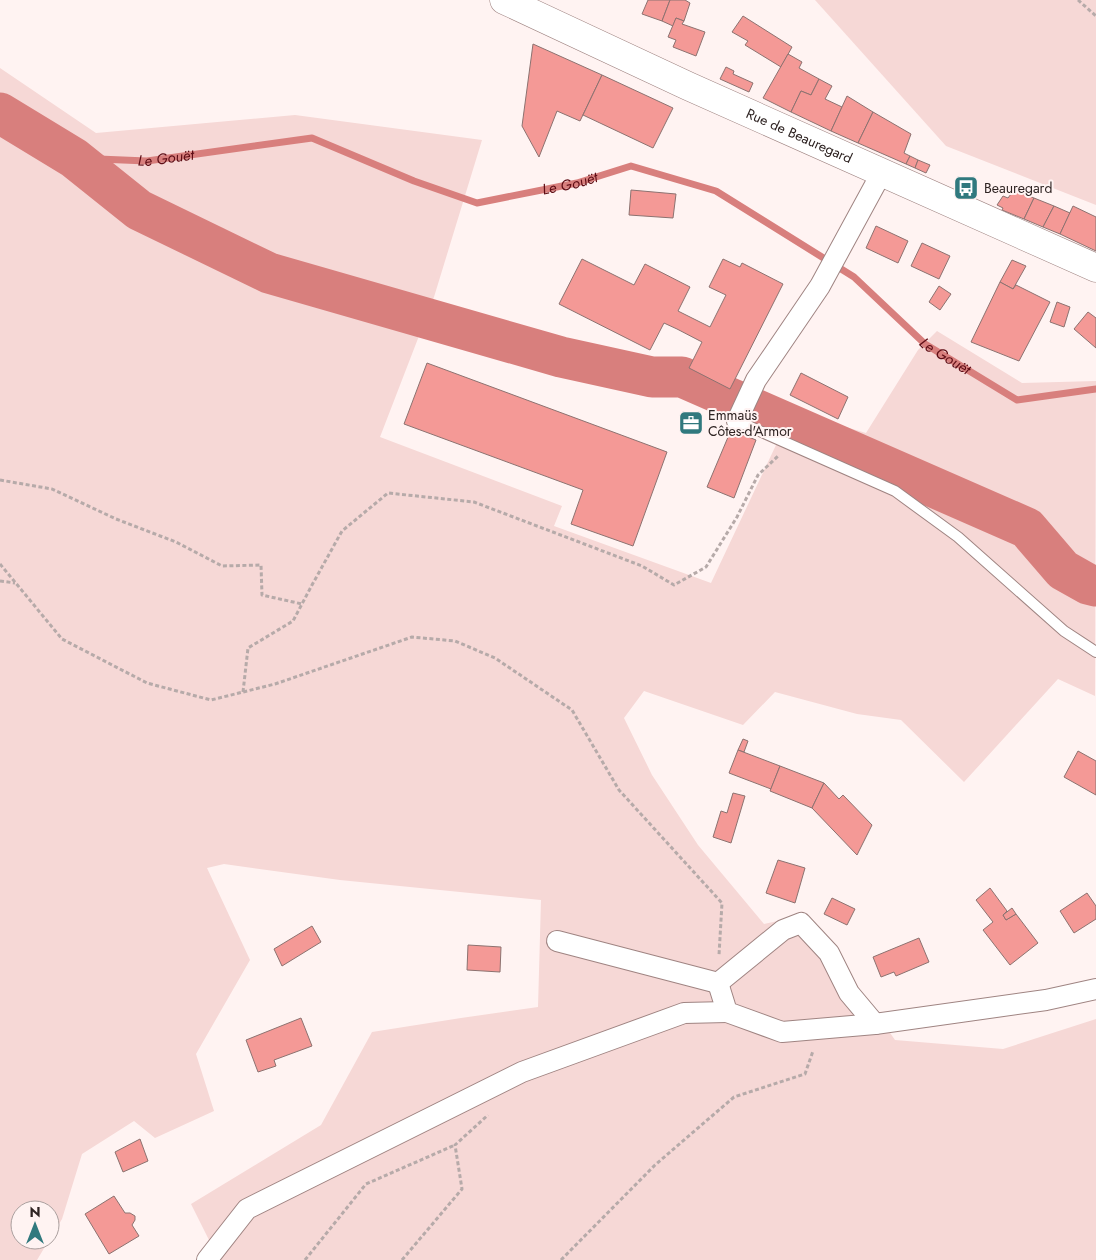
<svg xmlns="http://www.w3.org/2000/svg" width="1096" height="1260" font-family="Jost,sans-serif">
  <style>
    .green { fill: #f6d8d6 }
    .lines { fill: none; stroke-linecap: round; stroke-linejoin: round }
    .stream { stroke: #d87f7d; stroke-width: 7 }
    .river { stroke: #d87f7d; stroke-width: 41 }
    .building { fill: #f49996; stroke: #8c7270 }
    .lane-casing { stroke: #9f8482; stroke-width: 12 }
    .street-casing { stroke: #9f8482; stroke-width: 22 }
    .secondary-casing { stroke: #9f8482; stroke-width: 29 }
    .path { stroke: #b6aaa9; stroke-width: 3; stroke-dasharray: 4 2.5; stroke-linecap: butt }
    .lane { stroke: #fff; stroke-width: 10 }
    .street { stroke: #fff; stroke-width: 20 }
    .secondary { stroke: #fff; stroke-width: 28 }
    .labels { text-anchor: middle; stroke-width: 4; stroke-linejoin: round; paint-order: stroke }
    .street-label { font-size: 14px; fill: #2e2322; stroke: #fff3f2 }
    .poi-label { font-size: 14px; fill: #2e2322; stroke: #fff3f2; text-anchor: start }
    .water-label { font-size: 15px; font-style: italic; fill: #5e0d15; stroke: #fff3f2 }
  </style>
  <rect width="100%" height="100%" fill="#fff3f2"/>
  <!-- green -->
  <g class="green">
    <path d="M815,0H1096V205L946,146Z"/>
    <path d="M0,68L96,133L295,115L482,140L434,297L380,437L562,506L554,526L711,583L792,411L866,433L918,350L937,331L1022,383L1096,381L1095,696L1058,679L964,782L901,720L857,714L775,692L743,725L644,691L624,718L652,775L698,845L764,924L805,915L845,968L895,1040L1003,1049L1096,1019V1260H219L191,1204L321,1125L372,1032L461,1018L538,1007L541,900L340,880L224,864L207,868L250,960L196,1054L214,1111L155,1138L134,1121L82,1154L62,1219L50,1239V1210H20V1240H49L37,1260H0Z"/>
  </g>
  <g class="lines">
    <!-- stream -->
    <path class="stream" id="s1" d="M74,158L147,161L312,138L414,181L477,203L577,183L631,166L716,191L854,277L925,344L1017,400L1096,389"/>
    <!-- river -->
    <path class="river" d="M0,113L74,158L139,210L269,273L561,357L652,377H682L1027,528L1063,570L1088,584L1096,586"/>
  </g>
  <!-- building -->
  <g class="building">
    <path d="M648,0H670L662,21L642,14Z"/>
    <path d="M670,0H685L690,3L684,21L676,18L673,26L662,21Z"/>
    <path d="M743,16L792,47L781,67L745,45L748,41L732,32Z"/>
    <path d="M676,18L684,21L682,24L705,32L696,56L673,47L676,40L668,37Z"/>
    <path d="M533,44L602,75L580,121L557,111L539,157L522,126Z"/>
    <path d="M788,54L802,62L799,68L819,79L811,95L801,91L791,112L763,98Z"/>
    <path d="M726,67L734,71L733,74L753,83L749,92L720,79Z"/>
    <path d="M602,75L673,108L653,148L583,115Z"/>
    <path d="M819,79L832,86L825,99L842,107L831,131L791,112L801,91L811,95Z"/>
    <path d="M847,96L873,112L858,143L831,131Z"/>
    <path d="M873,112L911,134L904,153L910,156L906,164L858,143Z"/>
    <path d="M910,156L918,160L915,168L906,164Z"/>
    <path d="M918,160L930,165L926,173L915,168Z"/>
    <path d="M631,190L676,194L673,218L629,215Z"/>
    <path d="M1014,190L1034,198L1024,219L1002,210L1003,208L997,205L1003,196L1008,198Z"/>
    <path d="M1034,198L1054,206L1043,227L1024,219Z"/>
    <path d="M1054,206L1070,213L1060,234L1043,227Z"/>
    <path d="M1073,206L1096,217V251L1060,234Z"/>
    <path d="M876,226L908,241L898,263L866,248Z"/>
    <path d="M922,243L950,256L939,279L911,266Z"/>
    <path d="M582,259L634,285L645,264L690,287L678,311L710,327L726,295L709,287L723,259L740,267L742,263L783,284L730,389L689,368L702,342L677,329L664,323L650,350L559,304Z"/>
    <path d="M1012,260L1026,266L1013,289L1000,282Z"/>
    <path d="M1000,282L1013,289L1016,285L1050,302L1019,361L971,342Z"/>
    <path d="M939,286L951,294L940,310L929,302Z"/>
    <path d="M1057,302L1070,307L1064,327L1050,322Z"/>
    <path d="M1088,312L1096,318V348L1074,329Z"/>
    <path d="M427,363L667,452L633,546L571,524L583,490L404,424Z"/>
    <path d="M801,373L848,397L838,419L790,395Z"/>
    <path d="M731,430L756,440L734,498L707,487Z"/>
    <path d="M743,739L748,741L744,752L738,750Z"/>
    <path d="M738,750L780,766L771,789L729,773Z"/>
    <path d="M1078,751L1096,761V795L1064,777Z"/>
    <path d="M780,766L824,783L812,808L770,791Z"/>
    <path d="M824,783L839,799L843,795L872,825L857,855L812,808Z"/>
    <path d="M733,793L745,796L731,843L713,837L721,811L727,813Z"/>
    <path d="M778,860L805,868L795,903L766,893Z"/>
    <path d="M990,888L1007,911L1003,915L1006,920L1016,914L1038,943L1010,965L983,930L993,922L976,900Z"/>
    <path d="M1087,893L1096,906V919L1074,933L1060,911Z"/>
    <path d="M832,898L855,909L847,925L824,914Z"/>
    <path d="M1012,908L1016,914L1006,920L1003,915Z"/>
    <path d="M312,926L321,942L282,966L274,949Z"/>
    <path d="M919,938L929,962L896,976L894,972L881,977L873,957Z"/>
    <path d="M468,945L501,947L500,972L467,970Z"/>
    <path d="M301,1018L312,1046L274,1060L276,1066L258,1072L246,1040Z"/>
    <path d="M140,1139L148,1161L123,1172L115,1152Z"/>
    <path d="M114,1196L125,1213H130L135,1216V1220L132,1225L139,1236L109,1254L85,1214Z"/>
  </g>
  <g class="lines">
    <defs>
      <path id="lane" d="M737,421L895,491L958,537L1064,631L1096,652"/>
      <g id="street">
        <path d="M737,421L756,380L820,286L882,172"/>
        <path d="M557,941L718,983"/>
        <path d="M718,983L727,1012L782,1032L875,1024L1046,1000L1096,989"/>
        <path d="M718,983L783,930L801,923L829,953L849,993L875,1024"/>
        <path d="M207,1260L247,1209L522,1072L684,1013L727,1012"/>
      </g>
      <g id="secondary">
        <path id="s2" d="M504,0L688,86L1096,268"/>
      </g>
    </defs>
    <!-- lane casing -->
    <use href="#lane" class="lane-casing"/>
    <!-- street casing -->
    <use href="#street" class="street-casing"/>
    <!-- secondary casing -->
    <use href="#secondary" class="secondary-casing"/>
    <!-- path -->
    <g class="path">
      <path d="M1078,0L1096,16"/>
      <path d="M0,480L52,489L116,519L176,542L222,566L261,565L262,595L302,604"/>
      <path d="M0,564L62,639L147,683L211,700L275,684L412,637L455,641L495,658L572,710L619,790L722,903L719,955"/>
      <path d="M0,581L15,583"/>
      <path d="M243,692L248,648L293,621L312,585L342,531L388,493L474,502L642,566L674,585L706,567L737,517L758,475L778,456"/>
      <path d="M305,1260L366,1184L455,1145"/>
      <path d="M402,1260L462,1189L455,1145L488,1115"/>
      <path d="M561,1260L655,1165L734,1097L805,1074L813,1051"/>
    </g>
    <!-- lane -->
    <use href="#lane" class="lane"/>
    <!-- street -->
    <use href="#street" class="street"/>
    <!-- secondary -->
    <use href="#secondary" class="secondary"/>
  </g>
  <!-- icons -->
  <defs>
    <symbol id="bus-square" viewBox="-11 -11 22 22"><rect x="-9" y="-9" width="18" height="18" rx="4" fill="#30797e" stroke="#fff3f2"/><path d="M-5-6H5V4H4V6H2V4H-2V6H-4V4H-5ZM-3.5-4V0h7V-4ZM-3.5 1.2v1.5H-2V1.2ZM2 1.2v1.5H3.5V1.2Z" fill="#fff"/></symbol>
    <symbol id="office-square" viewBox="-11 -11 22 22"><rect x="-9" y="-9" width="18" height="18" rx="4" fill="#30797e" stroke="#fff3f2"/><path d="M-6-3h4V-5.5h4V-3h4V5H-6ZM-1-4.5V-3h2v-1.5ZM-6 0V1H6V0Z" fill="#fff"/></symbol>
  </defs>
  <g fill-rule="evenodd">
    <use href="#bus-square" x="952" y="174" width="28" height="28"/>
    <use href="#office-square" x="677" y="409" width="28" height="28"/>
  </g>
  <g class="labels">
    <!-- street labels -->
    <g class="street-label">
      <text dy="5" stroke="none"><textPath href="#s2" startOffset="325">Rue de Beauregard</textPath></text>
    </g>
    <!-- poi labels -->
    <g class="poi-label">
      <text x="984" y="193">Beauregard</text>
      <text x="708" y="420">Emmaüs<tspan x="708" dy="16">Côtes-d'Armor</tspan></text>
    </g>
    <!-- water labels -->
    <g class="water-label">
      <text dy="5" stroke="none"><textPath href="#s1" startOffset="92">Le Gouët</textPath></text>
      <text dy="5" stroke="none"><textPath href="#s1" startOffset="512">Le Gouët</textPath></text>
      <text dy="5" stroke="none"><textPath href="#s1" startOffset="948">Le Gouët</textPath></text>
    </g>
  </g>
  <!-- north arrow -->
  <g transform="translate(35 1225)"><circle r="24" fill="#fff3f2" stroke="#aba09f"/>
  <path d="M0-4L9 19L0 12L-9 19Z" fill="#30797e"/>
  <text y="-8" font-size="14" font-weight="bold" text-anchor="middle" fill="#2e2322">N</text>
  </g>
</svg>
